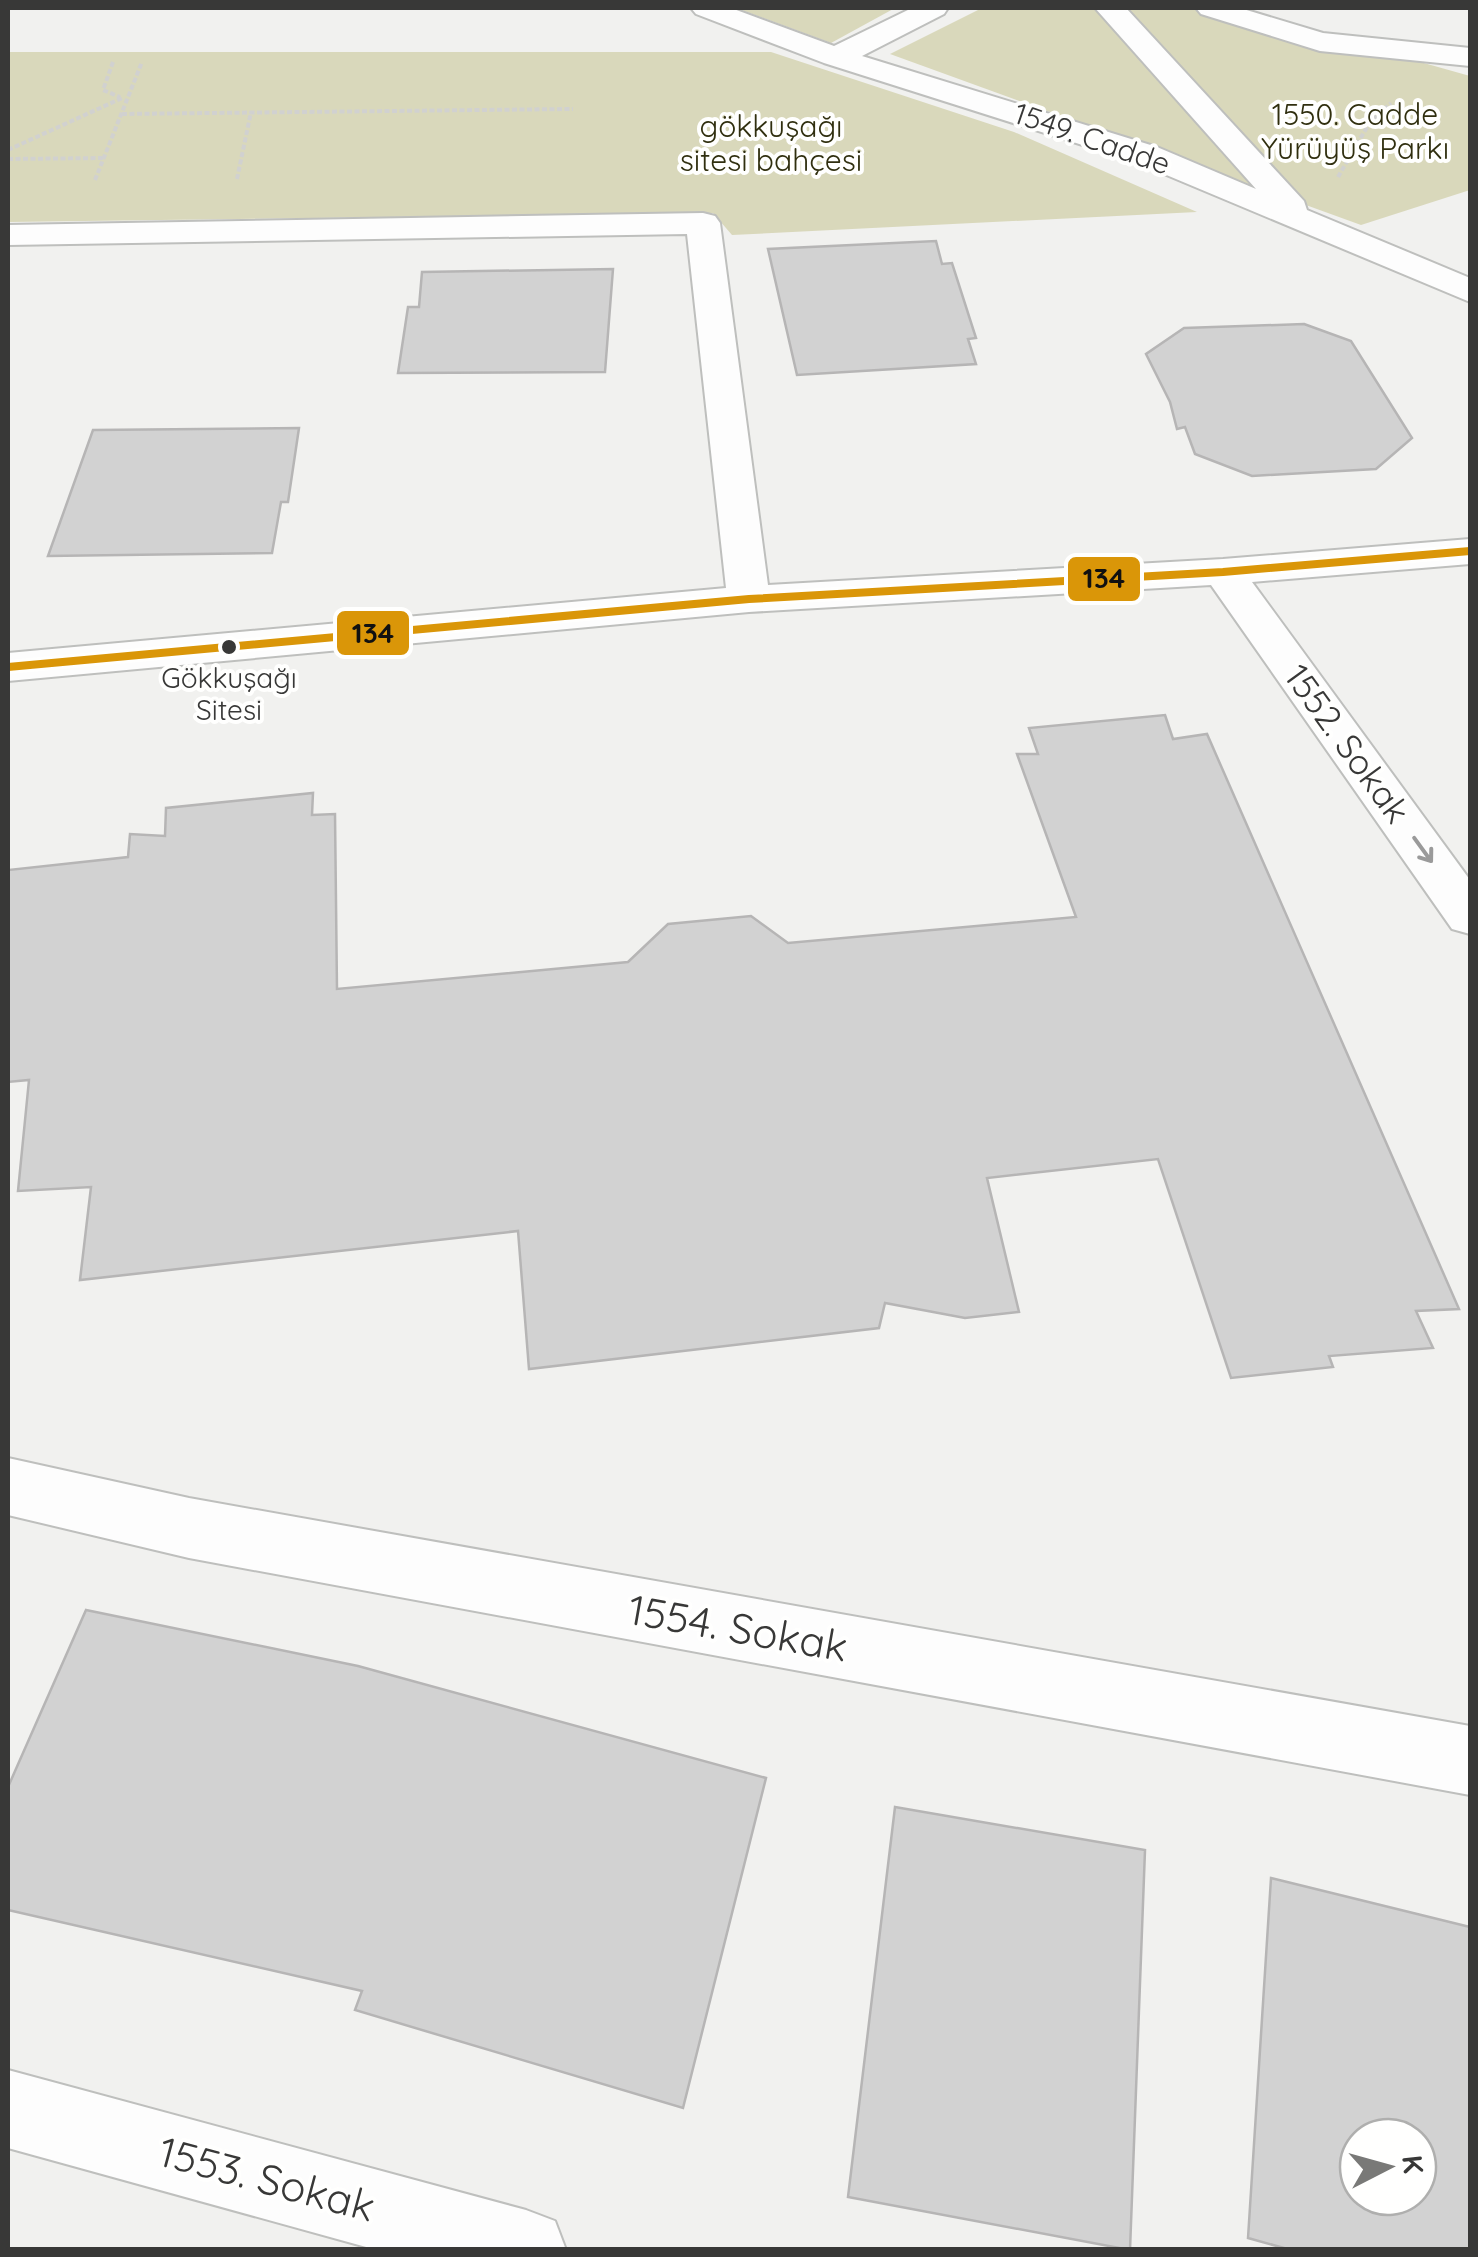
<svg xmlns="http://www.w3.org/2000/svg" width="1478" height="2257" font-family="Quicksand,sans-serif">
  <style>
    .green { fill: #d9d8bb }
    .building { fill: #d2d2d2; stroke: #b6b5b5; stroke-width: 2.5; fill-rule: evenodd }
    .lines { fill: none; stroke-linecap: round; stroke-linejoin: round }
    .street-casing { stroke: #bebfbd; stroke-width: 4 }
    .path { stroke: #d1d1d0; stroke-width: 4; stroke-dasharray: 5 2.5; stroke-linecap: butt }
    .street { fill: #fdfdfd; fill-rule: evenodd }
    .bus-1-casing { stroke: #fffffe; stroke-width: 14 }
    .bus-1 { stroke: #da9608; stroke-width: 8 }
    .oneway { stroke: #9a9a9a }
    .bus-dot { fill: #383837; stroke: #fffffe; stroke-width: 4 }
    .labels { text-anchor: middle; stroke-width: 8; stroke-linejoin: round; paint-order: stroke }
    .far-bus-label { font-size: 28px; fill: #383837; stroke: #fffffe }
    .far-park-label { font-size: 30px; fill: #302f0f; stroke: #fffffe }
    .far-street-label { font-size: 30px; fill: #383837; stroke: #fffffe }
    .street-label { font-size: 35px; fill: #383837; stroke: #fffffe }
    .near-street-label { font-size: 42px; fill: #383837; stroke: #fffffe }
    .line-badge { stroke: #fffffe; stroke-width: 4 }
    .pale-badge-label { font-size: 28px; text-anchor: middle; font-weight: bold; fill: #111 }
  </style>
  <rect width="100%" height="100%" fill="#f1f1ef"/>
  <!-- green -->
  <g class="green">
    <path d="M736,8H895L831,43Z"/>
    <path d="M982,8H1228L1470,76V190L1361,225L890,54Z"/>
    <path d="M8,52H771L1014,132L1197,212L732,235L713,213L8,222Z"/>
  </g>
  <!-- building -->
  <g class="building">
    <path d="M936,241L942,264L952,263L976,338L968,339L976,364L797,375L768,249Z"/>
    <path d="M613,269L605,372L398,373L408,307H419L422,272Z"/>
    <path d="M1304,324L1351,341L1412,438L1376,469L1252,476L1195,454L1185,427L1177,429L1170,402L1146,354L1184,328Z"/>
    <path d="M299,428L288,502H281L272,553L48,556L93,430Z"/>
    <path d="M1165,715L1173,739L1207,734L1459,1309L1416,1311L1433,1348L1329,1356L1333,1367L1231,1378L1158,1159L987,1178L1019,1312L965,1318L885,1303L879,1328L529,1369L518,1231L80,1280L91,1187L18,1191L29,1080L8,1082V870L128,857L130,834L165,836L166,808L313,793L312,815L335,814L337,989L628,962L668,924L751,916L788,943L1076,917L1017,754H1038L1029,728Z"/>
    <path d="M86,1610L358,1666L766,1778L683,2108L355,2010L362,1991L8,1910V1787Z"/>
    <path d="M895,1807L1145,1850L1130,2250L848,2197Z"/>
    <path d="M1271,1878L1470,1927V2250H1291L1248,2238ZM1358,2137H1418V2197H1358Z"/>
  </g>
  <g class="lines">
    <defs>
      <g id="street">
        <path d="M691,8H731L834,46L912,8H948L944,14L862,56L1157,147L1256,189L1095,8H1126L1304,201L1307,210L1470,278V302L1133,161L824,63L696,14Z"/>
        <path d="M1196,8H1240L1323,33L1470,48V66L1320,51L1201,14Z"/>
        <path d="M703,213L715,216L720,223L768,585L1223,559L1470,539V564L1252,582L1470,880V934L1452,929L1211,585L749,612L8,681V653L726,588L687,234L8,245V225Z"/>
        <path d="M8,1458L189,1498L1470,1726V1795L189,1558L8,1515Z"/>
        <path d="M8,2070L526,2210L555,2221L566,2250H377L8,2148Z"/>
      </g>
    </defs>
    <!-- street casing -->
    <use href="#street" class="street-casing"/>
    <!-- path -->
    <g class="path">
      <path d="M113,62L103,90L120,97"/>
      <path d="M122,114L573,109"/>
      <path d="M8,150L122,98"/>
      <path d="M8,159L104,158"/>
      <path d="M1338,177L1370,122L1391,103"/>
      <path d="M237,179L251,112"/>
      <path d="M95,180L142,62"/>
    </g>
    <!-- street -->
    <use href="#street" class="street"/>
    <defs>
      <path id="bus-1" d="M8,667L749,599L1223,572L1470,551"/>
    </defs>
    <!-- bus-1 casing -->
    <use href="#bus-1" class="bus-1-casing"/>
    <!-- bus-1 -->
    <use href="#bus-1" class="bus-1"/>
  </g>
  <!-- one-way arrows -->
  <defs><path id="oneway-shaft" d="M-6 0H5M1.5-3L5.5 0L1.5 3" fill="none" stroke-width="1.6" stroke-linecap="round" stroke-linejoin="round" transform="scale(2.5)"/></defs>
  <use class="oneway" href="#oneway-shaft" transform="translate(1423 850) rotate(54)"/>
  <!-- markers -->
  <circle class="bus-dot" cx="229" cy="647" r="9"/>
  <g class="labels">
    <!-- far-bus labels -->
    <g class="far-bus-label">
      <text x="229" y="688">Gökkuşağı<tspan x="229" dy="32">Sitesi</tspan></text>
    </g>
    <!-- far-park labels -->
    <g class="far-park-label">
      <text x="1355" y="125">1550. Cadde<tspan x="1355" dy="34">Yürüyüş Parkı</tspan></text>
      <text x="771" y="137">gökkuşağı<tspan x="771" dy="34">sitesi bahçesi</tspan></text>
    </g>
    <!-- far-street labels -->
    <g class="far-street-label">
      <text transform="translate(1092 139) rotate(19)" y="10">1549. Cadde</text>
    </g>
    <!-- street labels -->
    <g class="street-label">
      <text transform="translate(1347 744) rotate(54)" y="12">1552. Sokak</text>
    </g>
    <!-- near-street labels -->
    <g class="near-street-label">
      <text transform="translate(738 1628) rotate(10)" y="15">1554. Sokak</text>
      <text transform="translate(267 2179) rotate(15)" y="15">1553. Sokak</text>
    </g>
  </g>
  <g class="line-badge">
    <rect x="1066" y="555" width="76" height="48" rx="10" fill="#da9608"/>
    <rect x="335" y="609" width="76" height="48" rx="10" fill="#da9608"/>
  </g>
  <g class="pale-badge-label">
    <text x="1104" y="588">134</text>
    <text x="373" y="643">134</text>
  </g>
  <!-- border -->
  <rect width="1478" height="2257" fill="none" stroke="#383837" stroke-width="20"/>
  <!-- north arrow -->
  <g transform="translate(1388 2167) rotate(84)"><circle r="48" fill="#fffffe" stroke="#afafae" stroke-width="2.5"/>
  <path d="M0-8L18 38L0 25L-18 38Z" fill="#797977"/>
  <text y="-15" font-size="28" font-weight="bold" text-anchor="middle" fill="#383837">K</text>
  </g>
</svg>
